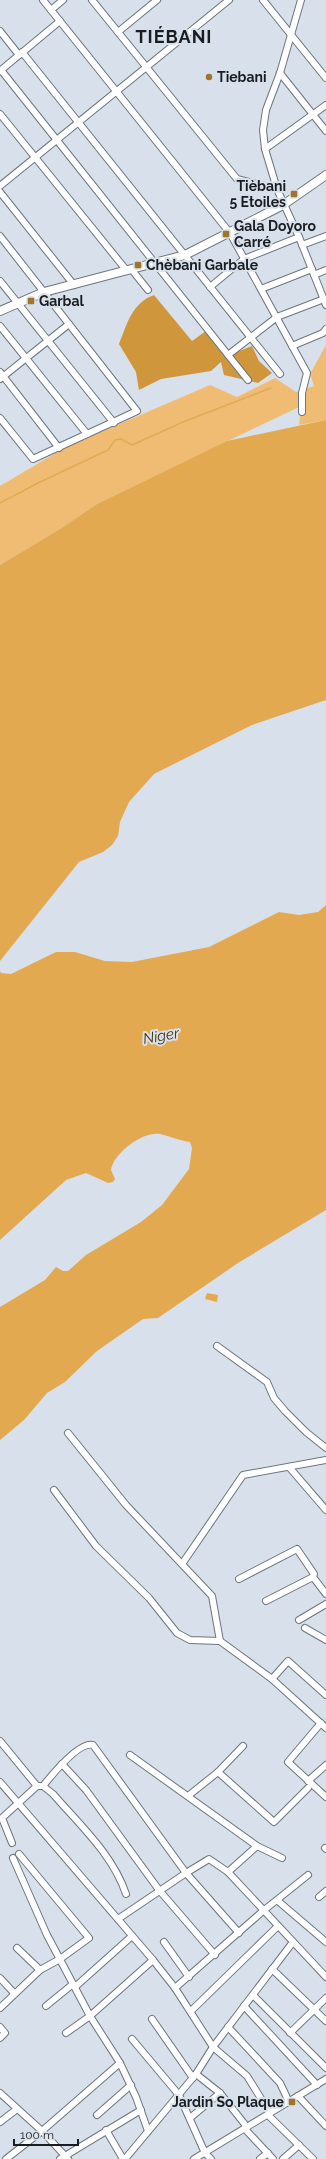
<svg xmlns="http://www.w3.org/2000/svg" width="326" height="2159" font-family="Raleway,sans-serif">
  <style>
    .green { fill: #f0bc73 }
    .forest { fill: #cf963c }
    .water { fill: #e3a950 }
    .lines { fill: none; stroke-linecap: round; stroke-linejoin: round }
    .stream { stroke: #e3a950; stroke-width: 1.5 }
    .minor-casing { stroke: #6d757e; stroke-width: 8 }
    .major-casing { stroke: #6d757e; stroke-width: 10 }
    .minor { stroke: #fff; stroke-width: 6 }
    .major { stroke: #fff; stroke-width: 8 }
    .poi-dot { fill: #a37427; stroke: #d8e1eb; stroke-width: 1.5 }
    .labels { text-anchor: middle; stroke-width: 4; stroke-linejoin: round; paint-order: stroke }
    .poi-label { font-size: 14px; font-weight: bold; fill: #191c20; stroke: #d8e1eb; text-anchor: start }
    .water-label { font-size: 15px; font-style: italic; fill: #473009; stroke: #d8e1eb }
    .district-label { font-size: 18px; font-weight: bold; letter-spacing: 1px; fill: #191c20; stroke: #d8e1eb }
  </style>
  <rect width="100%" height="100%" fill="#d8e1eb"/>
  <!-- green -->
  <path class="green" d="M326,345V420L299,425L301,406L97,504L60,529L0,565V486L66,447L210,385L237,397L275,378L296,392L314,386L310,374Z"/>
  <!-- forest -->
  <path class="forest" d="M154,295L192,341L206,331L232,354L252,346L259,361L272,373L258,383L224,375L221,362L211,371L161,379L139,390L136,372L119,344C127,324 132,303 154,295Z"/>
  <!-- water -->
  <g class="water">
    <path d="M326,420V700L252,725L154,774L129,802L120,822L118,836L112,845L103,852L79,862L0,961V565L60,529L97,504L227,441Z"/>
    <path d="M326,905V1210L238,1263L158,1318L143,1319L97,1351L65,1382L47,1393L24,1420L0,1440V1307L45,1280L56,1267L63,1271H68L86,1255L141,1222L162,1205L189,1169L192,1148L190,1142C180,1141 170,1136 160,1134C142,1131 113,1154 111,1170L115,1179L113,1182L108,1183L86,1173L66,1180L0,1240V971L1,973L11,974L56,952H75L105,961L132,962L209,947L279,912L299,915L318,912Z"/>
    <path d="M207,1293L218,1295L217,1302L205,1299Z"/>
  </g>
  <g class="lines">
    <!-- stream -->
    <path class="stream" d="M0,503L38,483L108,450L115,440L121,439L132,445L183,422L271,388"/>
    <defs>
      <g id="minor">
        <path d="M43,0L230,233L307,373L302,393V412"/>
        <path d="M92,0L237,179L277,189"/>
        <path d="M263,0L326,78"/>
        <path d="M301,0L280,73L266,110L263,130L265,149L277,189L299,237L326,305"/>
        <path d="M51,10L63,0"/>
        <path d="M0,31L19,55"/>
        <path d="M118,32L157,0"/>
        <path d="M22,52L280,374"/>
        <path d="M1,70L248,380"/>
        <path d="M0,71L60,21"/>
        <path d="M280,73L326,131"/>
        <path d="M0,114L127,271"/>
        <path d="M265,149L326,105"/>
        <path d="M0,186L229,0"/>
        <path d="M0,192L74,285"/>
        <path d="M0,236L137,411L33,459L0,418"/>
        <path d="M302,245L326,236"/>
        <path d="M132,270L148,290"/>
        <path d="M314,275L326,270"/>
        <path d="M0,281L114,423"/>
        <path d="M210,287L244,259L299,237"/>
        <path d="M261,289L312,269"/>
        <path d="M0,326L87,434"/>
        <path d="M292,346L323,333L326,329"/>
        <path d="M228,355L277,317L324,299"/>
        <path d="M0,372L59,448"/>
        <path d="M0,379L69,324"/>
        <path d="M217,1346L267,1382L274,1398L285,1411L306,1432L326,1448"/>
        <path d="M68,1433L126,1505L212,1596L220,1641"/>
        <path d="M289,1467L326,1510"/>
        <path d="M54,1490L96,1546L149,1598L177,1633L190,1640L220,1641L272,1679L326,1728"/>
        <path d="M182,1564L243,1475L326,1460"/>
        <path d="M239,1579L297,1549L314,1574L313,1577L326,1594"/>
        <path d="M266,1601L313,1577"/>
        <path d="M299,1620L326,1604"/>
        <path d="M305,1628L326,1640"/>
        <path d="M272,1679L288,1661L326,1695"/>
        <path d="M321,1723L288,1762L326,1797"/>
        <path d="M0,1741L37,1786L2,1818L12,1843"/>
        <path d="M130,1755L257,1846L282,1858"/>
        <path d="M62,1764L86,1790L159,1890L215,1955"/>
        <path d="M218,1772L274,1822L308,1788"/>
        <path d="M308,1781L326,1765"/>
        <path d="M0,1782L153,1960L175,1988L213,2047L247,2076L270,2113"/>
        <path d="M37,1786H43L53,1794C80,1825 113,1855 126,1894"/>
        <path d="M43,1786C51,1776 79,1741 93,1745L186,1873L239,1933"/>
        <path d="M188,1796L218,1772L243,1746"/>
        <path d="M325,1848L326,1849"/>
        <path d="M13,1858L47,1935L90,2016L120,2063L136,2097L148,2131"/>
        <path d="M228,1872L257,1846"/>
        <path d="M319,1897L326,1891"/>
        <path d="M278,1901L326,1942"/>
        <path d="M118,1919L186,1873L209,1859L228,1872L326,1977"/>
        <path d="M164,1942L189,1977"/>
        <path d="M17,1948L40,1970"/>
        <path d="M272,1969L326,2021"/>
        <path d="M0,1978L14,1993"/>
        <path d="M75,1987L132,1936"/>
        <path d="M175,1988L263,1911L308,1875"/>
        <path d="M253,1995L326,2068"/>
        <path d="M46,2006L73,1984"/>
        <path d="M244,2006L317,2085"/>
        <path d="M0,2008L40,1970L60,1959L89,1938L19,1854"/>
        <path d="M191,2011L278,1926"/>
        <path d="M152,2019L193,2078"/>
        <path d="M0,2027L5,2033L0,2038"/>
        <path d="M228,2027L280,2083L289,2102"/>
        <path d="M66,2033L90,2016L153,1960"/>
        <path d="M290,2033L326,1998"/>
        <path d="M132,2039L179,2095L205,2153L211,2159"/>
        <path d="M196,2074L220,2093L247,2127"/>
        <path d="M0,2093L42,2131L68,2159"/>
        <path d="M298,2096L326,2126"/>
        <path d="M97,2115L131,2085"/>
        <path d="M268,2115L313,2159"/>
        <path d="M190,2118L220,2093"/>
        <path d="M0,2122L17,2109"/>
        <path d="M245,2129L273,2159"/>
        <path d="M106,2130L123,2159"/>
        <path d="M6,2159L42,2131L120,2063"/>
        <path d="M60,2159L141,2110"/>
        <path d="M125,2159L196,2074L213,2047L293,1942"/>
        <path d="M194,2159L326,2079"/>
        <path d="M260,2159L268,2153"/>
        <path d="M283,2159L299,2145"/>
      </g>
      <path id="major" d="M0,311L44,292L185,255L283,205L326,175"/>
    </defs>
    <!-- minor casing -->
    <use href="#minor" class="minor-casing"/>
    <!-- major casing -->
    <use href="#major" class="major-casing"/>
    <!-- minor -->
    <use href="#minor" class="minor"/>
    <!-- major -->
    <use href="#major" class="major"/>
  </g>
  <!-- markers -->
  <g class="poi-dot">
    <circle cx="209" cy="77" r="4"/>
    <rect x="290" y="190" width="8" height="8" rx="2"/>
    <rect x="222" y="230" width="8" height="8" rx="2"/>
    <rect x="134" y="261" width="8" height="8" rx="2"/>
    <rect x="27" y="297" width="8" height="8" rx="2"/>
    <rect x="288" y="2098" width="8" height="8" rx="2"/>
  </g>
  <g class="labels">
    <!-- poi labels -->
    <g class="poi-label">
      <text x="217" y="82">Tiebani</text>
      <text x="286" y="191" text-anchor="end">Tièbani<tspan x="286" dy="16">5 Etoiles</tspan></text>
      <text x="234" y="231">Gala Doyoro<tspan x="234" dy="16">Carré</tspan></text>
      <text x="146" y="270">Chèbani Garbale</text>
      <text x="39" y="306">Garbal</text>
      <text x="284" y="2107" text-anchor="end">Jardin So Plaque</text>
    </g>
    <!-- water labels -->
    <g class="water-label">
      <text transform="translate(161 1036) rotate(-10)" y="5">Niger</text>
    </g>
    <!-- district labels -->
    <g class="district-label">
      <text x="174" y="43">TIÉBANI</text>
    </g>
  </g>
  <!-- scale -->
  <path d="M14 2139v6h64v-6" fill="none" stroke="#191c20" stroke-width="2"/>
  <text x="20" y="2139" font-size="12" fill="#191c20" stroke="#d8e1eb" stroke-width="3" paint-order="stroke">100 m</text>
</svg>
